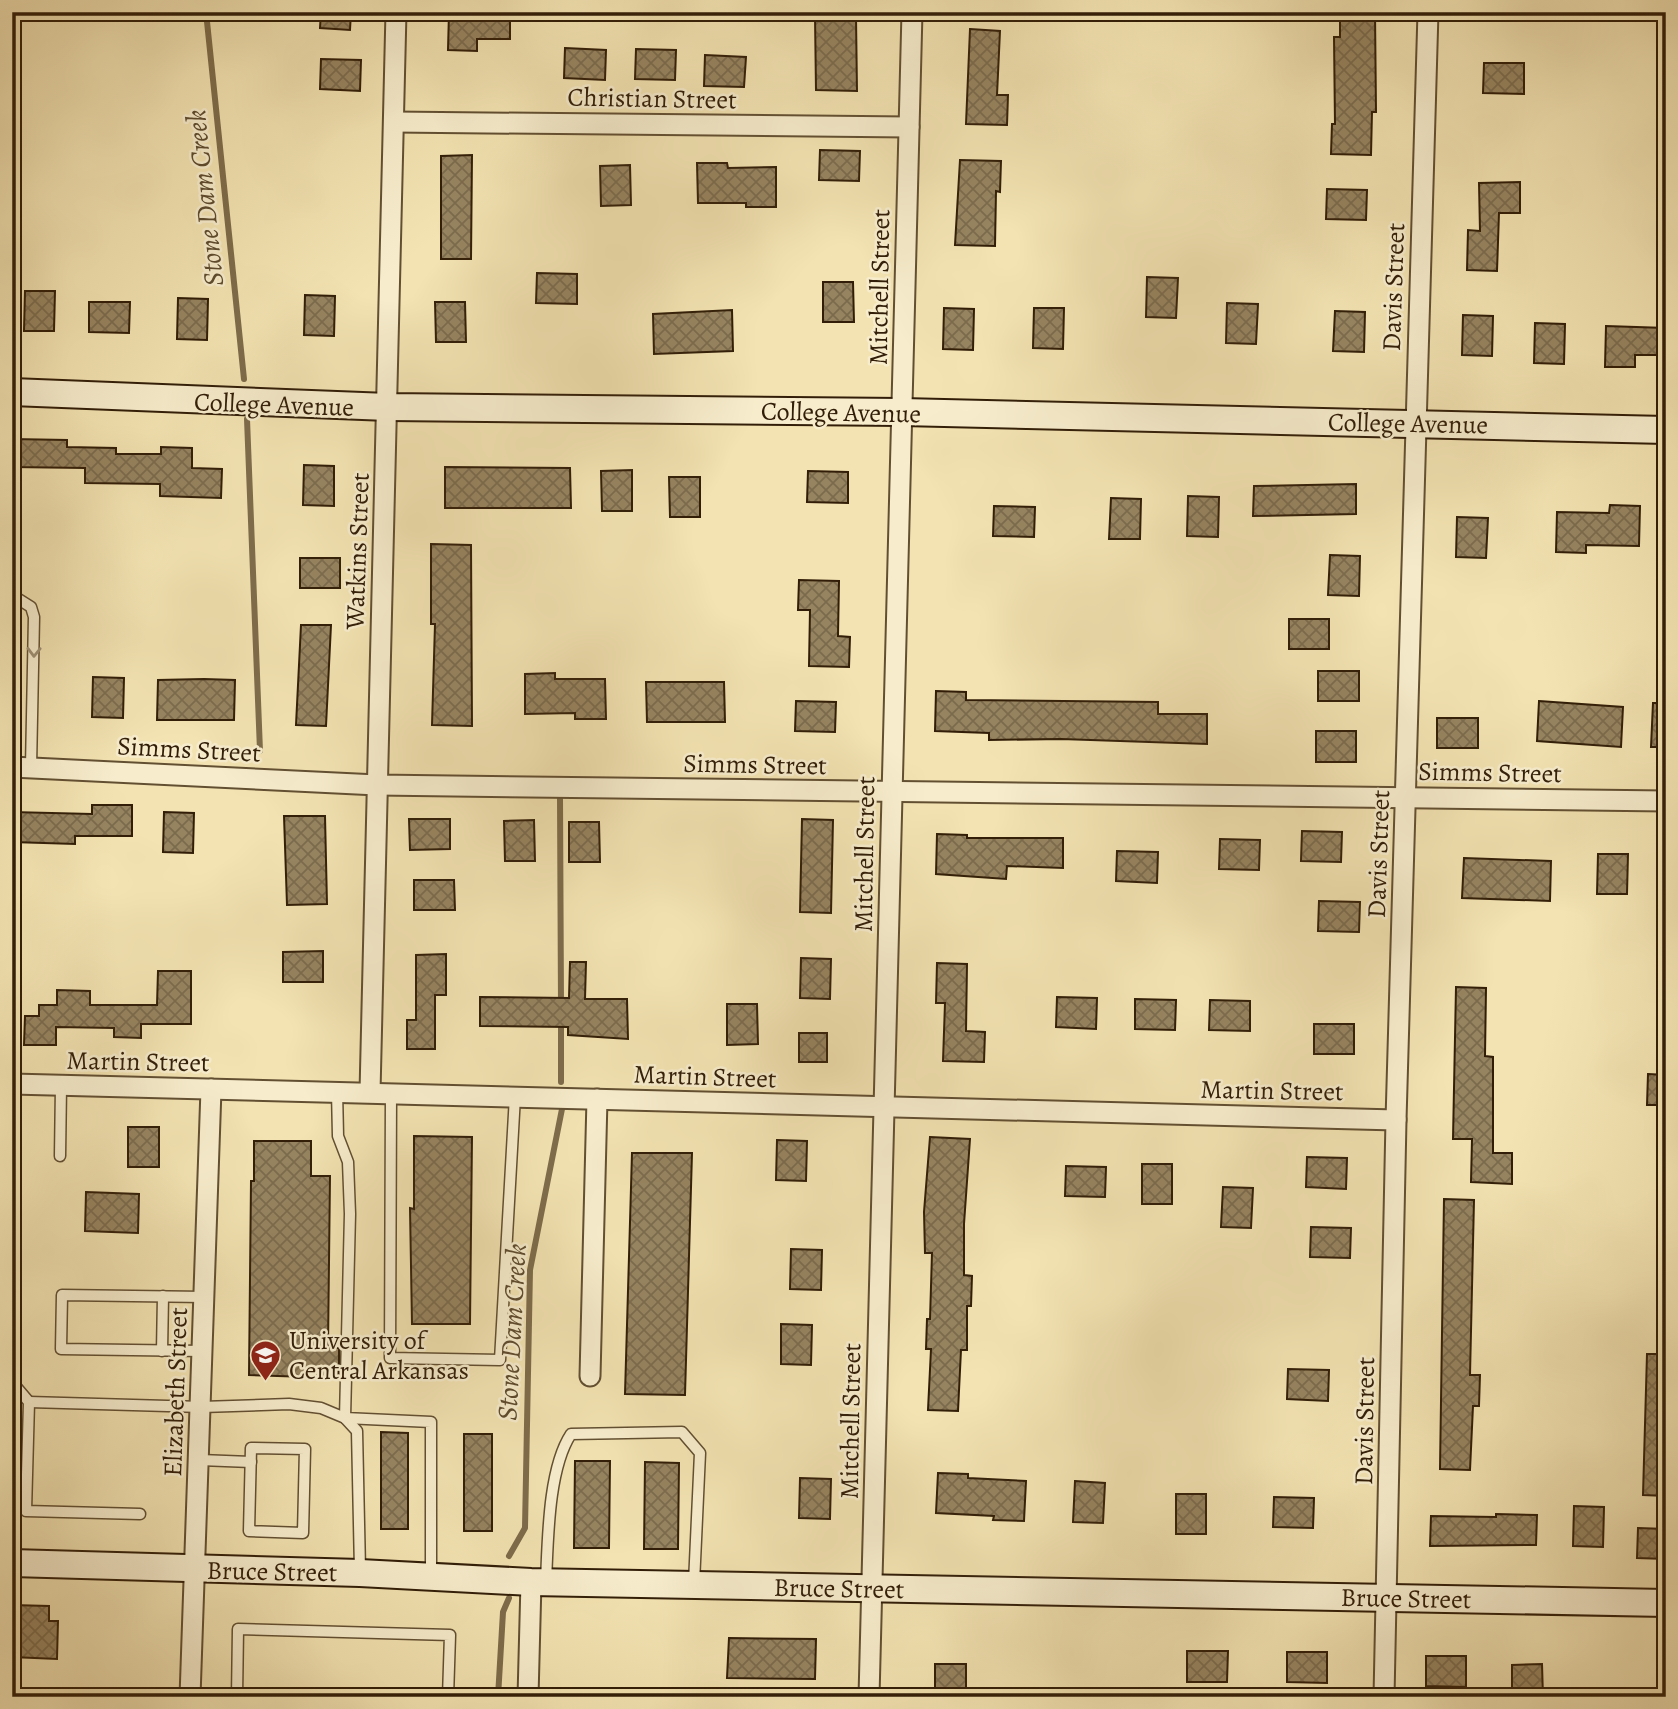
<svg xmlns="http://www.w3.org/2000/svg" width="1678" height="1709" font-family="Alegreya,serif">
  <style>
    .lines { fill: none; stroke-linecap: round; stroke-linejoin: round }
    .stream { stroke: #7e6c4b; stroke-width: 6 }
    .building { fill: url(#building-cross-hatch); stroke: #321e08; stroke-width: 2 }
    .lane-casing { stroke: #624f32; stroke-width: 13 }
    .street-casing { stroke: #624f32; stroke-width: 23 }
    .secondary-casing { stroke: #321e08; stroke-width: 30 }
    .lane { stroke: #f7edcd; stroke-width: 10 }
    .street { stroke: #f7edcd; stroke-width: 19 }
    .secondary { stroke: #f7edcd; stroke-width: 26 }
    .oneway { stroke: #9e9074 }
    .labels { text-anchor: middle; stroke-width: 5; stroke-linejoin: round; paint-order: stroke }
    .street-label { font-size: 26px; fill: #321e08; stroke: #f7edcd }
    .poi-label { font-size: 26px; fill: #321e08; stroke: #f7edcd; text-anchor: start }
    .water-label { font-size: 28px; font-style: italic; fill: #5e4c2f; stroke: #f7edcd }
  </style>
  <defs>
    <pattern id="building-cross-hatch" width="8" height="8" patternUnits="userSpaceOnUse" patternTransform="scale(1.75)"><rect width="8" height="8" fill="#968460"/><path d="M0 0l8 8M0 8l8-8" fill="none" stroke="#7b6b4d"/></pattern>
  </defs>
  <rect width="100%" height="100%" fill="#f3e3b2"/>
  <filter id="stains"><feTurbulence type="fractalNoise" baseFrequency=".00286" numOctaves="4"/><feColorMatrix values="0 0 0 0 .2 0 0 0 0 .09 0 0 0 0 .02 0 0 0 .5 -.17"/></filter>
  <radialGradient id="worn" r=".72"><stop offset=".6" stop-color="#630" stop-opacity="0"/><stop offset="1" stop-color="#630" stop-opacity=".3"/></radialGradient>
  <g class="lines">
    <!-- stream -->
    <g class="stream">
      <path d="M206,12L244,379"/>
      <path d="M247,419L260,751"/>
      <path d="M560,798L561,1006"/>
      <path d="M561,1020V1082"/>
      <path d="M509,1556L525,1528L530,1270L562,1109"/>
      <path d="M498,1697L503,1612L509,1598"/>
    </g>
  </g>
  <!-- building -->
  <g class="building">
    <path d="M321,12H351L350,30L320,28Z"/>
    <path d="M449,12H510V39H477V51L448,50Z"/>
    <path d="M1340,12H1375L1376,112H1372L1371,155L1331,154L1332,124H1335L1334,37H1340Z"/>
    <path d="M815,16L856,17L857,91L816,90Z"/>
    <path d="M970,29L1000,31L997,95H1008L1007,125L966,124Z"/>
    <path d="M565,48L606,50L605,80L564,78Z"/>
    <path d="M636,49L676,50L675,80L635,79Z"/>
    <path d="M705,55L746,57L744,87L704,86Z"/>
    <path d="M321,59L361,60L360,91L320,89Z"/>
    <path d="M1484,63H1524V94L1483,93Z"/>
    <path d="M820,150L860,151L859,181L819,180Z"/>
    <path d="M472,155L471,259H441V156Z"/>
    <path d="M960,160L1001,161L1000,192L996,191L995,246L955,245Z"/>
    <path d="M697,163H727L728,168L776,167V207H746V203H698Z"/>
    <path d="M630,165L631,205L601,206L600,166Z"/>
    <path d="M1520,182V213H1499L1497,271L1467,270L1468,230L1480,231L1479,183Z"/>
    <path d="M1327,189L1367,190L1366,220L1326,219Z"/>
    <path d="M537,273L577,274V304L536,303Z"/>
    <path d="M1147,277L1178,278L1176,318L1146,317Z"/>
    <path d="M823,282H853L854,322H823Z"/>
    <path d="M25,291H55L54,331H24Z"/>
    <path d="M305,295L335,296L334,336L304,335Z"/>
    <path d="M178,298L208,299L207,340L177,339Z"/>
    <path d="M89,302H130L129,333L89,332Z"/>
    <path d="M435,302H465L466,342H436Z"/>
    <path d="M1227,303L1258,304L1256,344L1226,343Z"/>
    <path d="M944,308L974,309L973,350L943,349Z"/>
    <path d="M1034,308H1064L1063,349L1033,348Z"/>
    <path d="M732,310L733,351L654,354L653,314Z"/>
    <path d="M1335,311L1365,312L1364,352L1333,351Z"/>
    <path d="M1463,315L1493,316L1492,356L1462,355Z"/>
    <path d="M1535,323L1565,324L1564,364L1534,363Z"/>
    <path d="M1606,326L1666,328V355H1635V367H1605Z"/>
    <path d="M12,439L67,440V447L116,448V454H161V447L192,448V468L222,469L221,498L160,496V484L85,483V468L12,467Z"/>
    <path d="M304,465L334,466V506L303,505Z"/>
    <path d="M445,467L570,468L571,508H445Z"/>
    <path d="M632,470V511H602L601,471Z"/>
    <path d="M808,471L848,472V503L807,502Z"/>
    <path d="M669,477H700V517H670Z"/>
    <path d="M1356,484V514L1253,516L1254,486Z"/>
    <path d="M1188,496L1219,497L1218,537L1187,536Z"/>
    <path d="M1111,498L1141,499L1140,539H1109Z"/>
    <path d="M1610,505L1640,506L1639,546L1586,545V553L1556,552L1557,512L1609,513Z"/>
    <path d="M994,506L1035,507L1034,537L993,536Z"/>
    <path d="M1457,517L1488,518L1486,558L1456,557Z"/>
    <path d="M431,544L471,545L472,726L432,725L435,624H431Z"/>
    <path d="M1330,555L1360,556L1359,596L1328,595Z"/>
    <rect x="300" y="558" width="40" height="30"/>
    <path d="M799,580L839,581L838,636L850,637L849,667L809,666L810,610H798Z"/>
    <rect x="1289" y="619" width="40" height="30"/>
    <path d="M301,625H331L326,726L296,725Z"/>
    <rect x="1318" y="671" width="41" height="30"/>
    <path d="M555,673V679H605L606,719H575V713L525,714V674Z"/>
    <path d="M93,677L124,678L123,718L92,717Z"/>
    <path d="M204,679L235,680L234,720H157L158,680Z"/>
    <path d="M646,682H724L725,722H647Z"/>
    <path d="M936,691L966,692V700L1158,702V714H1207V744L1061,739L989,740V733L935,731Z"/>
    <path d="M796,701L836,702L835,732L795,731Z"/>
    <path d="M1539,701L1623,707L1621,747L1537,741Z"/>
    <path d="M1653,703H1666V747H1651Z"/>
    <rect x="1437" y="718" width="41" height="30"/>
    <rect x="1316" y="731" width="40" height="31"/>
    <path d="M92,805H132V836H75V844L12,842V812L92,814Z"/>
    <path d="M164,812L194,813L193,853L163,852Z"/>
    <path d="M284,816H325L327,904L287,905Z"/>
    <path d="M409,819H450V849L410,850Z"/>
    <path d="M802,819L833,820L831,913L800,912Z"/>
    <path d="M534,820L535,861H505L504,821Z"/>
    <path d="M569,822H599L600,862H569Z"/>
    <path d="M1302,831L1342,832L1341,862L1301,861Z"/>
    <path d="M937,834L967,835V838H1063V868L1007,866L1006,879L936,874Z"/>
    <path d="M1220,839L1260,840L1259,870L1219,869Z"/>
    <path d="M1117,851L1158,852L1157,883L1116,881Z"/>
    <path d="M1598,854H1628L1627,894H1597Z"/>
    <path d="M1464,858L1551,861L1550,901L1462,898Z"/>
    <path d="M414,880H454L455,910H414Z"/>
    <path d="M1319,901L1360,902L1359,932L1318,931Z"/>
    <path d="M323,951V982H283V952Z"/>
    <path d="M446,954V995H435V1049H407V1020H416V955Z"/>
    <path d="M801,958L831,959L830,999L800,998Z"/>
    <path d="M570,962H586L585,999H627L628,1039L568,1035V1027L480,1026V997L569,998Z"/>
    <path d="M937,963L967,964L966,1031L985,1032L984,1062L943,1061L945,1003H936Z"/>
    <path d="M158,971H191V1024H141V1038L114,1037V1028L56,1027V1045H24L25,1016H39V1005H57V990L90,991V1005H157Z"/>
    <path d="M1456,987L1486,988L1485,1056L1493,1057V1153H1512V1184L1471,1182L1472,1139H1453Z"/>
    <path d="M1057,997L1097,998L1096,1029L1056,1027Z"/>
    <path d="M1135,999L1176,1000L1175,1030L1135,1029Z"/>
    <path d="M1210,1000L1250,1001V1031L1209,1030Z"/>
    <path d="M727,1004H757L758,1044L727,1045Z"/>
    <rect x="1314" y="1024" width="40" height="30"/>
    <rect x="799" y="1033" width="28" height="29"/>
    <path d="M1648,1074L1666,1075V1105H1647Z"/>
    <rect x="128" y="1127" width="31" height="40"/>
    <path d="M414,1136L472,1137L470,1324H412L410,1208L414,1209Z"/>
    <path d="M930,1137L970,1139L964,1224V1275L972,1276L971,1306H967V1350H961L958,1411L928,1410L931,1349H926L927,1319H930L932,1253H925L924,1212Z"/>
    <path d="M777,1140L807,1141L806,1181L776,1180Z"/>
    <path d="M254,1141H311V1176H330L328,1348H339V1378L249,1375L251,1181H254Z"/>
    <path d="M632,1153H692L685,1395L625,1394Z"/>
    <path d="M1307,1157L1347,1158L1346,1189L1306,1187Z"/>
    <rect x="1142" y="1164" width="30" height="40"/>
    <path d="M1066,1166L1106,1167L1105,1197L1065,1196Z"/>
    <path d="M1223,1187L1253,1188L1251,1228L1221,1227Z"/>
    <path d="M86,1192L139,1194L138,1233L85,1231Z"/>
    <path d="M1444,1199L1474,1200L1470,1375H1480L1479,1406H1473L1470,1470L1440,1469Z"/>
    <path d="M1311,1227L1351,1228L1350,1258L1310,1257Z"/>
    <path d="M791,1249L822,1250L821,1290L790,1289Z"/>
    <path d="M781,1324L812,1325L811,1365L781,1364Z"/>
    <path d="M1647,1354H1666V1496L1643,1495Z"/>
    <path d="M1288,1369L1329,1370L1328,1401L1287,1399Z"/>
    <path d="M381,1432L408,1433V1529H381Z"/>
    <rect x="464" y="1434" width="28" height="97"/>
    <path d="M575,1461H610L609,1548H574Z"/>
    <path d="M645,1462L679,1463L678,1549H644Z"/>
    <path d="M938,1473L968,1474V1478L1026,1481L1024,1521L993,1520L994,1516L936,1513Z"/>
    <path d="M800,1478L831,1479L830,1519L799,1518Z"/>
    <path d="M1075,1481L1105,1483L1103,1523L1073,1522Z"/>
    <rect x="1176" y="1494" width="30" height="40"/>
    <path d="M1274,1497L1314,1498L1313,1528L1273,1527Z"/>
    <path d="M1574,1506L1604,1507L1603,1547L1573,1546Z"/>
    <path d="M1496,1514L1537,1515L1536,1545L1430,1546L1431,1516L1496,1517Z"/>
    <path d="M1638,1528L1666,1529V1559L1637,1558Z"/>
    <path d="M12,1605L49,1606V1621H58L57,1659L12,1657Z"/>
    <path d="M729,1638L816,1639L815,1679L727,1678Z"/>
    <path d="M1187,1651H1228L1227,1682H1187Z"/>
    <path d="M1287,1652H1327V1683L1287,1682Z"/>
    <path d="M1426,1656H1466V1687L1426,1686Z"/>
    <rect x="935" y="1664" width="31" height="33"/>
    <path d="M1542,1664L1543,1697H1512V1665Z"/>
  </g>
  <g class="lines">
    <defs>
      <g id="lane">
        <path d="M12,595L31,607L34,617L31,767"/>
        <path d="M337,1091L338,1136L348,1162L350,1214L345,1418L431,1422V1576"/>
        <path d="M391,1093L390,1358L500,1360L515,1096"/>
        <path d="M60,1156L61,1086"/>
        <path d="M12,1262V1310"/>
        <path d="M162,1351L163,1296"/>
        <path d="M203,1351L61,1349L62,1295L204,1297"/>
        <path d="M12,1382L29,1402L26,1511L140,1514"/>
        <path d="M29,1402L202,1407L289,1404L321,1408L345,1418L357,1431L360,1570"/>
        <path d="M251,1448L305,1449L303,1533L249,1531Z"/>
        <path d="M200,1460L251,1462"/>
        <path d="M546,1581C548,1540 548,1469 571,1434L682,1432L700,1453L694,1583"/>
        <path d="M237,1697L238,1629L450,1635L448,1697"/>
      </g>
      <g id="street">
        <path d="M394,122L909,127"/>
        <path d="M12,767L377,785L1666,801"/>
        <path d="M12,1084L1396,1120"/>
        <path d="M370,1092L396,12"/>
        <path d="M590,1376L597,1099"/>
        <path d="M190,1697L211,1089"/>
        <path d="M528,1697L531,1582"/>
        <path d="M869,1697L912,12"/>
        <path d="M1384,1697L1396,1120L1428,12"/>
      </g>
      <g id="secondary">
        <path d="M12,392L388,407L902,412L1666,430"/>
        <path d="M12,1563L360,1573L531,1582L1666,1603"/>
      </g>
    </defs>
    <!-- lane casing -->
    <use href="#lane" class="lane-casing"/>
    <!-- street casing -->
    <use href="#street" class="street-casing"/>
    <!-- secondary casing -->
    <use href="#secondary" class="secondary-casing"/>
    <!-- lane -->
    <use href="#lane" class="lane"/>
    <!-- street -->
    <use href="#street" class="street"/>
    <!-- secondary -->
    <use href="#secondary" class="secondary"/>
  </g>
  <!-- one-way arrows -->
  <defs><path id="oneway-chevron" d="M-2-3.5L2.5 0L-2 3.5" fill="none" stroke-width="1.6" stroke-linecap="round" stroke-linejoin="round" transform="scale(1.75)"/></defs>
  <use class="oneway" href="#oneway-chevron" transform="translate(34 652) rotate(91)"/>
  <!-- icons -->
  <defs>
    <symbol id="university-pin" viewBox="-11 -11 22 30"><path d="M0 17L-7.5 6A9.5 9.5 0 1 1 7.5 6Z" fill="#8f2418" stroke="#f7edcd"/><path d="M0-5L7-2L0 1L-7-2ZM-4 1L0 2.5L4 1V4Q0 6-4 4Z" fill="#fff"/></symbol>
  </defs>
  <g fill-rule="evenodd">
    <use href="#university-pin" x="248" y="1338" width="35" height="47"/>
  </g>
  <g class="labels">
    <!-- street labels -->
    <g class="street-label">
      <text transform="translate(652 98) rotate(1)" y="9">Christian Street</text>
      <text transform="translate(879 287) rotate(-89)" y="9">Mitchell Street</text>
      <text transform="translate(1393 287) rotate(-88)" y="9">Davis Street</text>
      <text transform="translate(274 404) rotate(2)" y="9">College Avenue</text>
      <text transform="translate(841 412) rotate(1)" y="9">College Avenue</text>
      <text transform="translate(1408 423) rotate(1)" y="9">College Avenue</text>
      <text transform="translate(357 551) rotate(-88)" y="9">Watkins Street</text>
      <text transform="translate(189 749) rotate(3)" y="9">Simms Street</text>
      <text transform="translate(755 764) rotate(1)" y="9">Simms Street</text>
      <text transform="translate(1490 772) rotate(1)" y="9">Simms Street</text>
      <text transform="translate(864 854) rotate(-89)" y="9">Mitchell Street</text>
      <text transform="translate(1378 854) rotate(-88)" y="9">Davis Street</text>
      <text transform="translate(138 1061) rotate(1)" y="9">Martin Street</text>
      <text transform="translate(705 1076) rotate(2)" y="9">Martin Street</text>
      <text transform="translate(1272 1090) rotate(1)" y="9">Martin Street</text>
      <text transform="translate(175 1392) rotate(-88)" y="9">Elizabeth Street</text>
      <text transform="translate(850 1421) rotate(-89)" y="9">Mitchell Street</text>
      <text transform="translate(1364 1421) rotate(-89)" y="9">Davis Street</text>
      <text transform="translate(272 1571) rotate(1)" y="9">Bruce Street</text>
      <text transform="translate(839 1588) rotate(1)" y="9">Bruce Street</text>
      <text transform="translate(1406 1598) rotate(1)" y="9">Bruce Street</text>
    </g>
    <!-- poi labels -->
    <g class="poi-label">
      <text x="289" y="1349">University of<tspan x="289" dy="30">Central Arkansas</tspan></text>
    </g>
    <!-- water labels -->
    <g class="water-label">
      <text transform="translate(204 198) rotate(-96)" y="10">Stone Dam Creek</text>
      <text transform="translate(511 1332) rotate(-87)" y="10">Stone Dam Creek</text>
    </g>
  </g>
  <!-- margin -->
  <rect width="1678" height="1709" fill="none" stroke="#f3e3b2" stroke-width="42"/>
  <rect x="14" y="14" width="1650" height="1681" fill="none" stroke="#321e08" stroke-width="3.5"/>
  <rect x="21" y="21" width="1636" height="1667" fill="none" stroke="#321e08" stroke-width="2"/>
  <rect width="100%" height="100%" filter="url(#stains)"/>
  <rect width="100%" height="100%" fill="url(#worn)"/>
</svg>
